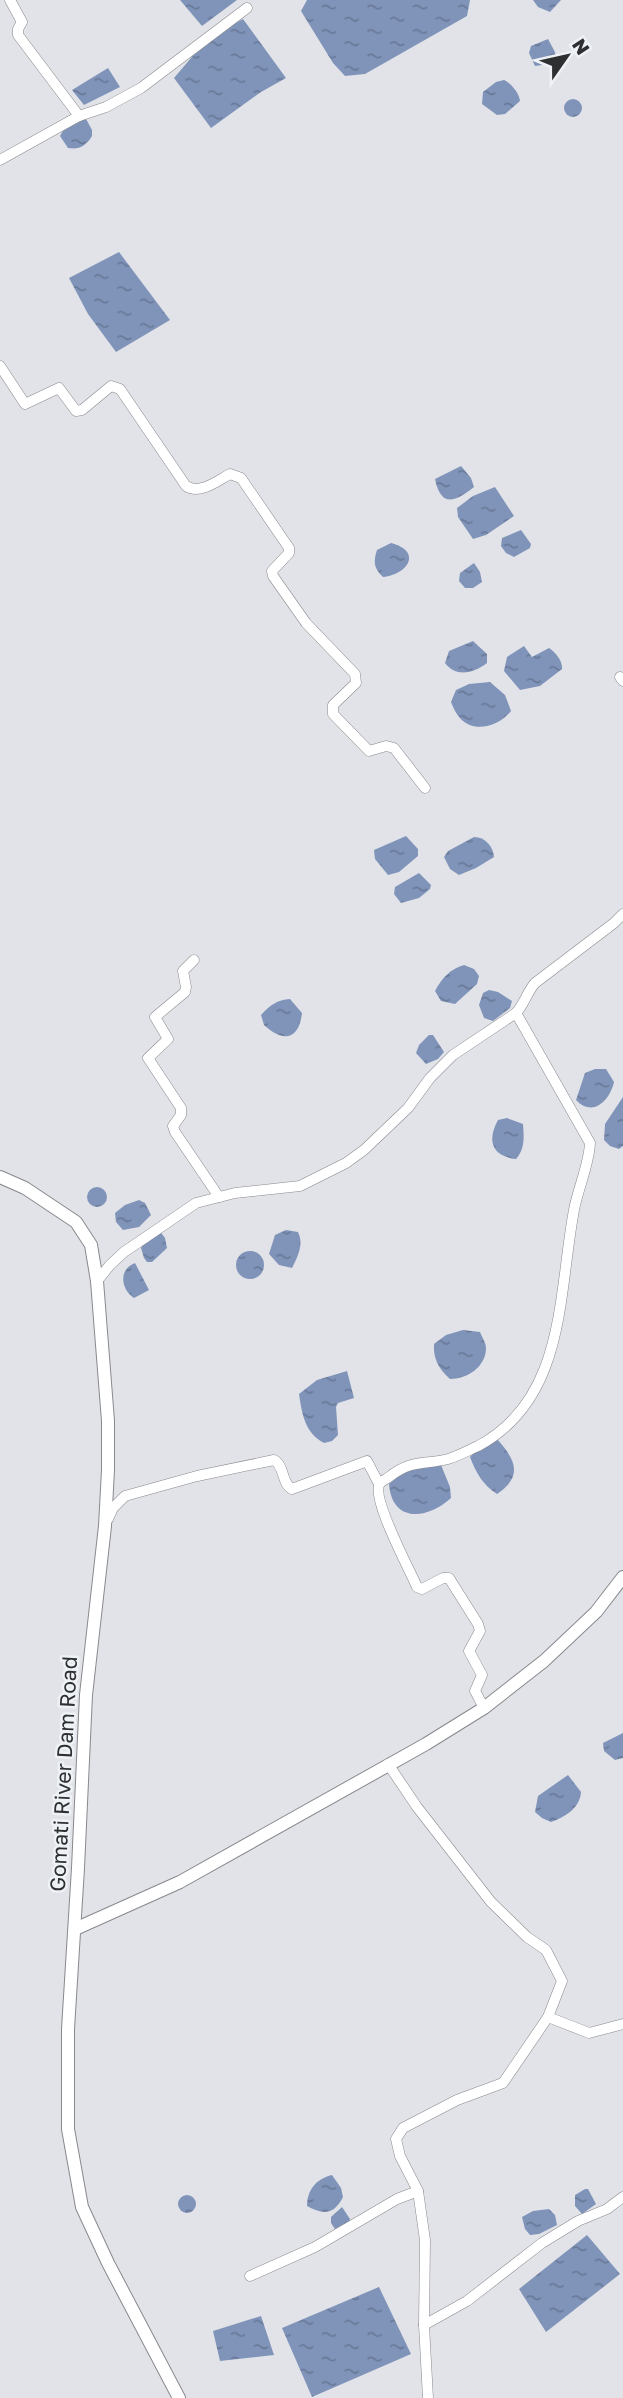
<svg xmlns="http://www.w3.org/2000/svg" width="623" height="2398" font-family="'Golos Text',sans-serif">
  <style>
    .water { fill: url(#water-ripples) }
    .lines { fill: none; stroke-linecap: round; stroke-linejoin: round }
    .street-casing { stroke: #87898d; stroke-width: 11 }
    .secondary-casing { stroke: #87898d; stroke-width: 14 }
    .street { stroke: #fff; stroke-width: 10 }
    .secondary { stroke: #fff; stroke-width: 12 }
    .labels { text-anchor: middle; stroke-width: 5; stroke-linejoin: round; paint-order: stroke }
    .street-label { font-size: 21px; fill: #2e2f31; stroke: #eef1f5 }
  </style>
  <defs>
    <pattern id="water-ripples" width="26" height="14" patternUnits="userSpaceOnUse" patternTransform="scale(1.75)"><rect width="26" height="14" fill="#8094ba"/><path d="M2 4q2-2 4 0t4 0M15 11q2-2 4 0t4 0" fill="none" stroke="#697998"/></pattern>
  </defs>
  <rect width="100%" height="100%" fill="#e1e3e8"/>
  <!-- water -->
  <g class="water">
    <path d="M180,0H237L202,26Z"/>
    <path d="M307,0H470L467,16L365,74L345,76L333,63L301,11Z"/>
    <path d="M533,0H561L550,12L538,7Z"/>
    <path d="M243,19L286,78L261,92L211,128L174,78L208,38Z"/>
    <path d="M548,39L555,52L556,58L549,64L535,66L529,53L531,46Z"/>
    <path d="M108,68L120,87L84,105L72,90Z"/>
    <path d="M504,80C512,84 519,93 520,101L505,114L497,115L482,104L483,92L496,82Z"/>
    <circle cx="573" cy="108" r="9"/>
    <path d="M85,117L92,130V136C86,146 79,150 68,148L60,136L64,129Z"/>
    <path d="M119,252L170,320L116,352L88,314L69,278Z"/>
    <path d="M461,466L471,478L474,487C455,502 441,508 435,479Z"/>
    <path d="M495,487L514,516L486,535L473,539L458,517L457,508L473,496Z"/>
    <path d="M521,530L531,544L530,548L514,557L506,553L501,546L502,538Z"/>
    <path d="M391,543C422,551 409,574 383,577C374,569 373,562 377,550Z"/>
    <path d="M474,563L480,572L482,582L473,588H465L459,581L460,573Z"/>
    <path d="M473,641L487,654V663C474,673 456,678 445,663L449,651Z"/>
    <path d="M524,646L532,657L549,648C555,652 563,661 562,669L540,686L520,690L504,671L507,657Z"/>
    <path d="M490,682L505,695L511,711C499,726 474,734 460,718C456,714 453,707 451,702L456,690L469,684Z"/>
    <path d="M406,836L418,849V856L399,872L388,875L375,859L374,850Z"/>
    <path d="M474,837C485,837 493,846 494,857L476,868L459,875L450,869L444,857L448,851Z"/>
    <path d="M419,873L431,885L430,889L419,898L401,903L394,894L395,887Z"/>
    <path d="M464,965L474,969L479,976L477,984L455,1004L441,1001L435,991C442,978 450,969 464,965Z"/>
    <path d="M489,990L498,992L512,1001L510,1008L493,1021L484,1018L479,1005L483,993Z"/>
    <path d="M290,999L302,1013C299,1041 282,1042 264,1025L261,1015C270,1005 277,1000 290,999Z"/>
    <path d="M429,1035H433L444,1052L438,1059L426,1064L416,1053L419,1045Z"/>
    <path d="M595,1069H606L614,1082C610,1100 593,1118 576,1100L585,1073Z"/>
    <path d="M623,1097V1146L619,1149L610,1146L604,1140L605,1124Z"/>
    <path d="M507,1118L523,1124C524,1137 525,1149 516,1159C491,1156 487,1140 498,1120Z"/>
    <circle cx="97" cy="1197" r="10"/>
    <path d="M139,1200L145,1203L151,1215L139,1227L123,1230L116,1222L115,1213L125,1205Z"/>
    <path d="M159,1230L165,1238L167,1248L152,1262H147L144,1258L141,1248L145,1241Z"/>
    <path d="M286,1230L298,1232C304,1244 298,1256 292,1268L279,1265L269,1254L275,1235Z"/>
    <circle cx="250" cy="1265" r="14"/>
    <path d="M135,1263L149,1290L134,1298C121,1290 118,1269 135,1263Z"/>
    <path d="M463,1330L480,1332C482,1337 486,1343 486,1348C486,1367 467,1379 450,1379C439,1369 433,1359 434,1344L446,1335Z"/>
    <path d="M347,1371L354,1398L338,1403L336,1407L338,1435L332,1441L324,1443C305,1433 302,1414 299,1394L317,1380Z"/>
    <path d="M497,1439C515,1459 524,1476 497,1494C483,1485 476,1473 470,1457L476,1450Z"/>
    <path d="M441,1465L450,1487L451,1498C427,1520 392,1523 389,1484C406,1464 415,1466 441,1465Z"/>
    <path d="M623,1733V1758L615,1760L604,1751L603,1743Z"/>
    <path d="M568,1775L581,1792C580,1808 565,1817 551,1822L542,1818L535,1812L538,1796Z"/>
    <path d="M332,2175L341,2188L343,2197C334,2215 323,2215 307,2206C307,2190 316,2179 332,2175Z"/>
    <path d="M585,2189H588L596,2204L582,2214L575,2206V2195Z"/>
    <circle cx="187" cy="2204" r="9"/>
    <path d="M342,2207L350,2219L349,2222L335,2229L331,2223V2217Z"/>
    <path d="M549,2209L555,2215L557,2225L539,2234L530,2235L525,2229L522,2217L533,2211Z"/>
    <path d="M587,2235L620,2274L546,2332L519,2289Z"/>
    <path d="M379,2287L411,2354L312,2397L282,2328Z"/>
    <path d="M261,2316L274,2355L220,2361L213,2331Z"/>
  </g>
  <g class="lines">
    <defs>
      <g id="street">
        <path d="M10,0L22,22L18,29V35L79,116"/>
        <path d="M0,160L79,116L106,107L141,88L247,8"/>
        <path d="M0,366L25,404L59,388L76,411L82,410L111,386L120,389L186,486C200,495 217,481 230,474L241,478L289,548V553L272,571L273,576L306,623L355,674L356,683L333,705V714L369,751L386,746L394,748L425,788"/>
        <path d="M620,677L623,681"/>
        <path d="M194,960L183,971L186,987L185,992L155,1017L168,1039L148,1058L181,1108V1115L173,1126L175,1132L219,1197"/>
        <path d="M97,1281L110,1265L124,1252L196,1203L235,1193L300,1186L346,1163L364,1150L408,1108L430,1078L453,1055L516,1013C524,1005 527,992 535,983L614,923L623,914"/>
        <path d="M108,1519L113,1508L125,1496L197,1476L274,1460C285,1466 281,1483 292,1489L367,1461L379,1484"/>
        <path d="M484,1708L475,1691L482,1675L469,1651L480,1631L478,1624L449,1578H443L422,1589L417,1587C410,1570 370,1497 380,1483C382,1481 386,1479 389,1477C412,1459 424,1465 448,1459C458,1456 469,1450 478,1446C566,1399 558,1295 574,1210C578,1188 589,1165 590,1143L516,1013"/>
        <path d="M388,1764L417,1807L491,1902L527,1937L546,1950L562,1981L548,2017L503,2083L457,2100L403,2128L396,2139L400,2156L418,2191L425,2240L424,2325L428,2398"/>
        <path d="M548,2017L589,2033L623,2024"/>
        <path d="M250,2276L315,2247L397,2199L418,2191"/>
        <path d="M424,2325L467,2301L542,2243L578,2221L607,2209L623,2197"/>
      </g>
      <g id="secondary">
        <path d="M0,1177L25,1188L76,1222L91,1245L97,1281L108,1421V1470L105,1526L86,1695L78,1868L68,2029V2129L82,2207L108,2263L179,2398"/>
        <path d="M75,1929L180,1882L426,1744L484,1708L544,1661L596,1612L623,1577"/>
      </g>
    </defs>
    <!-- street casing -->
    <use href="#street" class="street-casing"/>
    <!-- secondary casing -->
    <use href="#secondary" class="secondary-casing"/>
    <!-- street -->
    <use href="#street" class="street"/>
    <!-- secondary -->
    <use href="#secondary" class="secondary"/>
  </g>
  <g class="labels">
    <!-- street labels -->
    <g class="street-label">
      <text transform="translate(64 1774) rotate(-87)" y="7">Gomati River Dam Road</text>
    </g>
  </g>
  <!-- north arrow -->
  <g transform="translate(567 56) rotate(56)" stroke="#eef1f5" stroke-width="5" paint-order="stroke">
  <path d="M0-5L12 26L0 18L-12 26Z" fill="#2e2f31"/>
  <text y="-10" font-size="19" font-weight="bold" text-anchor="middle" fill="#2e2f31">N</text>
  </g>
</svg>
